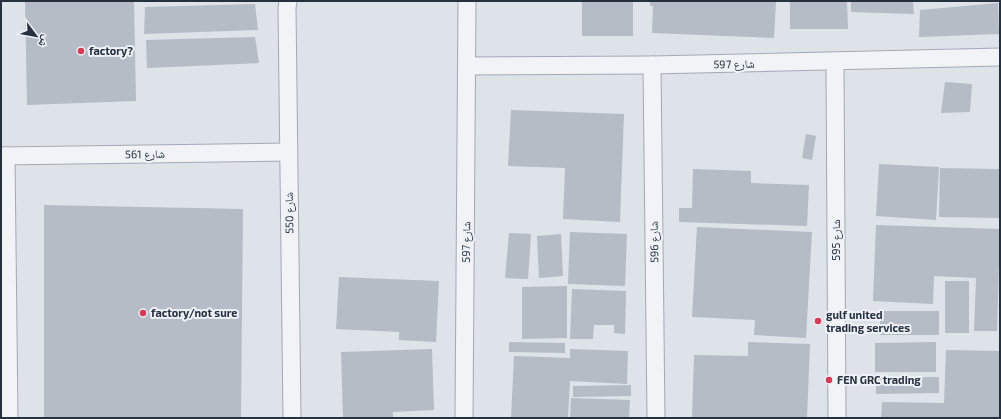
<svg xmlns="http://www.w3.org/2000/svg" width="1001" height="419" font-family="'Exo 2','Noto Naskh Arabic',sans-serif">
  <style>
    .building { fill: #b5bcc6 }
    .lines { fill: none; stroke-linecap: round; stroke-linejoin: round }
    .minor-casing { stroke: #a3a9b3; stroke-width: 19 }
    .minor { stroke: #f1f3f7; stroke-width: 17 }
    .poi-dot { fill: #d63b57; stroke: #eef1f6; stroke-width: 1.5 }
    .labels { text-anchor: middle; stroke-width: 4; stroke-linejoin: round; paint-order: stroke }
    .poi-label { font-size: 11px; font-weight: bold; fill: #263140; stroke: #eef1f6; text-anchor: start }
    .street-label { font-size: 11px; fill: #263140; stroke: #eef1f6 }
  </style>
  <rect width="100%" height="100%" fill="#dee2e9"/>
  <!-- building -->
  <g class="building">
    <path d="M25,1H134L136,101L27,105Z"/>
    <rect x="582" y="1" width="51" height="35"/>
    <path d="M650,1H776L774,38L652,33L653,6H650Z"/>
    <path d="M790,1H847L848,29H790Z"/>
    <path d="M851,1H913L914,14L851,12Z"/>
    <path d="M998,3L999,34L919,37L920,10Z"/>
    <path d="M255,4L258,30L144,34L145,7Z"/>
    <path d="M255,37L259,63L147,68L146,40Z"/>
    <path d="M945,82L972,84L970,112L941,113Z"/>
    <path d="M511,110L624,114L620,222L563,219L565,168L508,166Z"/>
    <path d="M806,134L816,136L812,160L802,158Z"/>
    <path d="M879,164L939,167L936,220L876,216Z"/>
    <path d="M940,168L1000,169V218L939,217Z"/>
    <path d="M693,169L751,171V183L809,185L807,226L679,222V208H692Z"/>
    <path d="M44,205L243,209L241,418H44Z"/>
    <path d="M876,225L1000,229L997,331H974L976,278L934,276L933,304L873,301Z"/>
    <path d="M697,227L812,232L806,338L754,335L755,320L692,317Z"/>
    <path d="M570,232L627,234L625,286L568,284Z"/>
    <path d="M509,233L531,234L528,279L505,278Z"/>
    <path d="M561,234L563,276L539,278L537,236Z"/>
    <path d="M339,277L439,281L436,342L399,340V332L336,329Z"/>
    <rect x="945" y="281" width="24" height="52"/>
    <path d="M567,286V338L522,339V287Z"/>
    <path d="M572,289L626,291L625,334L614,333V325H594L593,339H570Z"/>
    <rect x="880" y="311" width="59" height="24"/>
    <path d="M509,342L565,343V353L509,352Z"/>
    <path d="M748,342L810,344L807,418H692L694,355L748,356Z"/>
    <path d="M936,342V372H875V343Z"/>
    <path d="M432,349L434,410L393,412V418H343L341,352Z"/>
    <path d="M570,349L628,351L627,384L570,381L568,418H511L514,356L570,358Z"/>
    <path d="M946,350L1000,351V418H881L882,402L944,403Z"/>
    <path d="M876,377H939V393L876,394Z"/>
    <path d="M631,385V396L573,397V386Z"/>
    <path d="M571,398L630,400L629,418H570Z"/>
  </g>
  <g class="lines">
    <defs>
      <g id="minor">
        <path d="M288,1L287,8L292,418"/>
        <path d="M835,62L837,418"/>
        <path d="M652,65L656,418"/>
        <path d="M468,66L652,65L1000,57"/>
        <path d="M1,156L288,152"/>
        <path d="M6,156L9,418"/>
        <path d="M464,418L467,1"/>
      </g>
    </defs>
    <!-- minor casing -->
    <use href="#minor" class="minor-casing"/>
    <!-- minor -->
    <use href="#minor" class="minor"/>
  </g>
  <!-- markers -->
  <g class="poi-dot">
    <circle cx="81" cy="51" r="4"/>
    <circle cx="143" cy="313" r="4"/>
    <circle cx="818" cy="321" r="4"/>
    <circle cx="829" cy="380" r="4"/>
  </g>
  <g class="labels">
    <!-- poi labels -->
    <g class="poi-label">
      <text x="89" y="55">factory?</text>
      <text x="151" y="317">factory/not sure</text>
      <text x="826" y="319">gulf united<tspan x="826" dy="13">trading services</tspan></text>
      <text x="837" y="384">FEN GRC trading</text>
    </g>
    <!-- street labels -->
    <g class="street-label">
      <text transform="translate(734 64) rotate(-1)" y="4">شارع 597</text>
      <text transform="translate(145 154) rotate(-1)" y="4">شارع 561</text>
      <text transform="translate(289 213) rotate(-91)" y="4">شارع 550</text>
      <text transform="translate(836 240) rotate(-90)" y="4">شارع 595</text>
      <text transform="translate(466 242) rotate(-89)" y="4">شارع 597</text>
      <text transform="translate(654 242) rotate(-91)" y="4">شارع 596</text>
    </g>
  </g>
  <!-- border -->
  <rect width="1001" height="419" fill="none" stroke="#263140" stroke-width="4"/>
  <!-- north arrow -->
  <g transform="translate(36 36) rotate(122)" stroke="#eef1f6" stroke-width="3" paint-order="stroke">
  <path d="M0-3L7 15L0 10L-7 15Z" fill="#263140"/>
  <text y="-6" font-size="11" font-weight="bold" text-anchor="middle" fill="#263140">ش</text>
  </g>
</svg>
